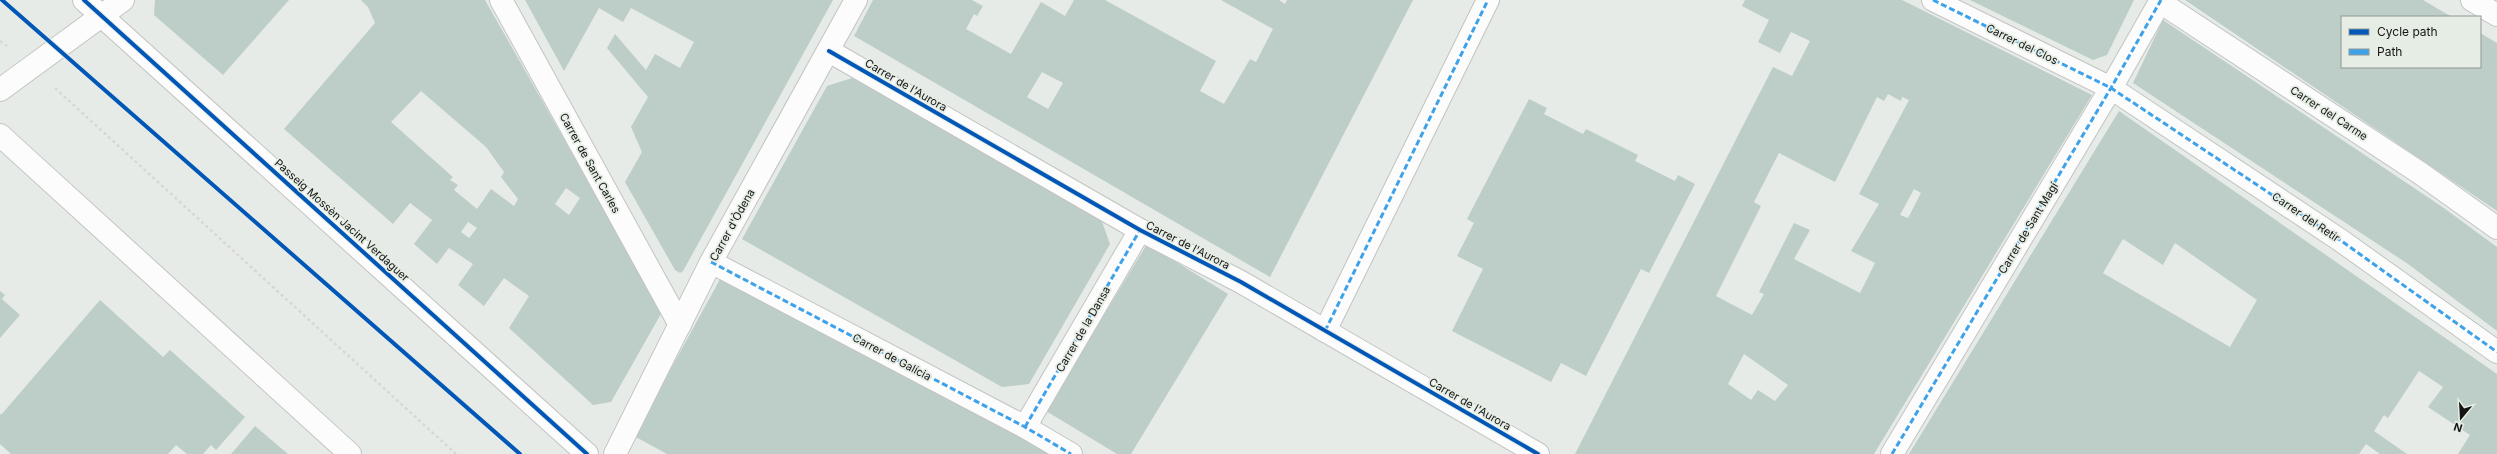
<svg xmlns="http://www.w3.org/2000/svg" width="2497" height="454" font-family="Inter,sans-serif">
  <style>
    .building { fill: #bccec7; fill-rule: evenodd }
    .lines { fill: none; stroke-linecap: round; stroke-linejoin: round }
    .street-casing { stroke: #c2c4c1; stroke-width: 24 }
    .secondary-casing { stroke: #c2c4c1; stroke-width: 24 }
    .path { stroke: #d7d7d7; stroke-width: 2.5; stroke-dasharray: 3 3; stroke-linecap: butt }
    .street { stroke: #fbfcfb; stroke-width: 22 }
    .secondary { stroke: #fbfcfb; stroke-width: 22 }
    .quiet { stroke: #3da2ea; stroke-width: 3; stroke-dasharray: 6 3; stroke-linecap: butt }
    .cycleway-casing { stroke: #e6ede5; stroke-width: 6 }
    .cycleway { stroke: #0057b8; stroke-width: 4 }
    .labels { text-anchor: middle; stroke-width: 3.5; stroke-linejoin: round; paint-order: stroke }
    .street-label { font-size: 11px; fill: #131512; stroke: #e6ede5 }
  </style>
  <rect width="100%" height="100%" fill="#e7ebe7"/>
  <!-- building -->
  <g class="building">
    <path d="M155,0H289L223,75L154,15Z"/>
    <path d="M361,0H485L662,312L611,402L593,405L509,328L529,296L504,278L484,306L458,285L473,264L449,248L437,264L414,244L432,220L410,203L393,224L284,129L375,23L368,7ZM421,91L486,147L504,172L501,177L518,199L514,206L491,189L477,209L454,190L458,185L450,180L453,177L391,122ZM566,188L580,198L569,215L555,204ZM468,222L477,228L469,238L461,232Z"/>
    <path d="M525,0H833L683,271L680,273L675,270L625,182L642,152L631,127L648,97L607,48L615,34L646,70L655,54L680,68L694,42L631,8L623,22L599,8L564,71Z"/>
    <path d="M873,0H972L983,6L977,16L974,14L966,29L1011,54L1041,2L1065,16L1074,0H1105L1216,61L1200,91L1224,104L1250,59L1256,62L1273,29L1221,0H1279L1285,4L1287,0H1413L1270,277L854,36ZM1042,72L1063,83L1048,109L1027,97Z"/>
    <path d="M1745,0H1902L2092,95L1874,454H1575L1773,67L1792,76L1810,41L1791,32L1780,53L1758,42L1769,20L1742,6ZM1888,94L1901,101L1902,97L1909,100L1859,194L1879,204L1851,251L1875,263L1860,293L1794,259L1810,230L1794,223L1759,292L1764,294L1752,315L1716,296L1761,206L1754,202L1779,153L1835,182L1877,97L1884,101ZM1914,189L1921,193L1908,218L1900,215ZM1744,354L1788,385L1775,401L1758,390L1751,400L1728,384Z"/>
    <path d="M1970,0H2134L2107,55L2093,60Z"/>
    <path d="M2185,0H2423L2452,17H2342V67H2480V33L2497,43V211Z"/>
    <path d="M2163,20L2441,206L2497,247V331L2408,264L2133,83Z"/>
    <path d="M852,78L1101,219L1110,244L1029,384L1002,387L742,239L827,86Z"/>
    <path d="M1529,99L1547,108L1544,114L1583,134L1586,129L1638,155L1635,161L1675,181L1678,175L1695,184L1649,273L1641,269L1586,376L1561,363L1551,382L1452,331L1483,269L1457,256L1474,223L1467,219Z"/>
    <path d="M2119,111L2497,374V454H2458L2470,435L2428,407L2443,387L2419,371L2388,418L2384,415L2374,431L2407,454H2380L2366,444L2359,454H1909ZM2123,239L2163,265L2175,243L2257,300L2230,347L2103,273Z"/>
    <path d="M1147,244L1228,294L1131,454H1117L1046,411Z"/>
    <path d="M725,270L1053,454H667L634,436Z"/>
    <path d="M0,291L5,295L2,299L20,315L0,338Z"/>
    <path d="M100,300L163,357L170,350L245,417L216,450L211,445L203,454H187L176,445L168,454H11L0,444V413L1,415Z"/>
    <path d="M255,426L288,454H231Z"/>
  </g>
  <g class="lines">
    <defs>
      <g id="street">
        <path d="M84,0L587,454"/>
        <path d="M501,0L680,325"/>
        <path d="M1933,0L2111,88L2340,240L2497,352"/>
        <path d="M2160,2L2420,173L2497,228"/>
        <path d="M829,51L1140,230L1241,282L1538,454"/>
        <path d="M0,90L123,0"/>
        <path d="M0,135L350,454"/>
        <path d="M711,262L1025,427L1071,454"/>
        <path d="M1325,331L1488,0"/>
        <path d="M1025,427L1140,230"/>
        <path d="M615,454L711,262L856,0"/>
        <path d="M1892,454L2111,88L2161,0"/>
      </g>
      <path id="secondary" d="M2472,0L2497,15"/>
    </defs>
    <!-- street casing -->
    <use href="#street" class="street-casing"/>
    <!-- secondary casing -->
    <use href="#secondary" class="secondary-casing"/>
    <!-- path -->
    <g class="path">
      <path d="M0,41L7,46"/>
      <path d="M55,88L456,454"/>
    </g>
    <!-- street -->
    <use href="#street" class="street"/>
    <!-- secondary -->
    <use href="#secondary" class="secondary"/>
    <!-- quiet -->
    <g class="quiet">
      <path d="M1933,0L2111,88L2340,240L2497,352"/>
      <path d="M711,262L1025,427L1071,454"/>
      <path d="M1325,331L1488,0"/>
      <path d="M1025,427L1140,230"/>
      <path d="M1892,454L2111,88L2161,0"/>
    </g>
    <defs>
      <g id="cycleway">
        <path d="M2,0L520,454"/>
        <path d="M84,0L587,454"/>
        <path d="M829,51L1140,230L1241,282L1538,454"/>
      </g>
    </defs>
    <!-- cycleway casing -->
    <use href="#cycleway" class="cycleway-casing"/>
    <!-- cycleway -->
    <use href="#cycleway" class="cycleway"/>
  </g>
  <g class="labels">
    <!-- street labels -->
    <g class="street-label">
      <text transform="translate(2022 44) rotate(26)" y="4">Carrer del Clos</text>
      <text transform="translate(906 85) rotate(30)" y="4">Carrer de l'Aurora</text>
      <text transform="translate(2329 113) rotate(33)" y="4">Carrer del Carme</text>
      <text transform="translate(590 163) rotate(61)" y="4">Carrer de Sant Carles</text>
      <text transform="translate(2306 217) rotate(34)" y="4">Carrer del Retir</text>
      <text transform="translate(342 220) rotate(42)" y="4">Passeig Mossèn Jacint Verdaguer</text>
      <text transform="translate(732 225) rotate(-61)" y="4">Carrer d'Òdena</text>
      <text transform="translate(2028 228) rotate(-59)" y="4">Carrer de Sant Magí</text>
      <text transform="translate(1188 245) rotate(27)" y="4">Carrer de l'Aurora</text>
      <text transform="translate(1083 329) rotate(-60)" y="4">Carrer de la Dansa</text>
      <text transform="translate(892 357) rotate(28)" y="4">Carrer de Galícia</text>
      <text transform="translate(1470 404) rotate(30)" y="4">Carrer de l'Aurora</text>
    </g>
  </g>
  <!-- legend -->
  <rect x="2341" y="16" width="140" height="52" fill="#e6ede5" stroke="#929791"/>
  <rect x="2349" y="29" width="20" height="6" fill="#0057b8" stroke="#929791"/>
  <text x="2377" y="36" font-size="12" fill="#131512">Cycle path</text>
  <rect x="2349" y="49" width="20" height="6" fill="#3da2ea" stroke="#929791"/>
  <text x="2377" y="56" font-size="12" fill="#131512">Path</text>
  <!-- north arrow -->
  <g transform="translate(2461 418) rotate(198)" stroke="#e6ede5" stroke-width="3" paint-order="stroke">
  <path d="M0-3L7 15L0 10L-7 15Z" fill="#131512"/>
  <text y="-6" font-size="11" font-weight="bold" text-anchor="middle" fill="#131512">N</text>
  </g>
</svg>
